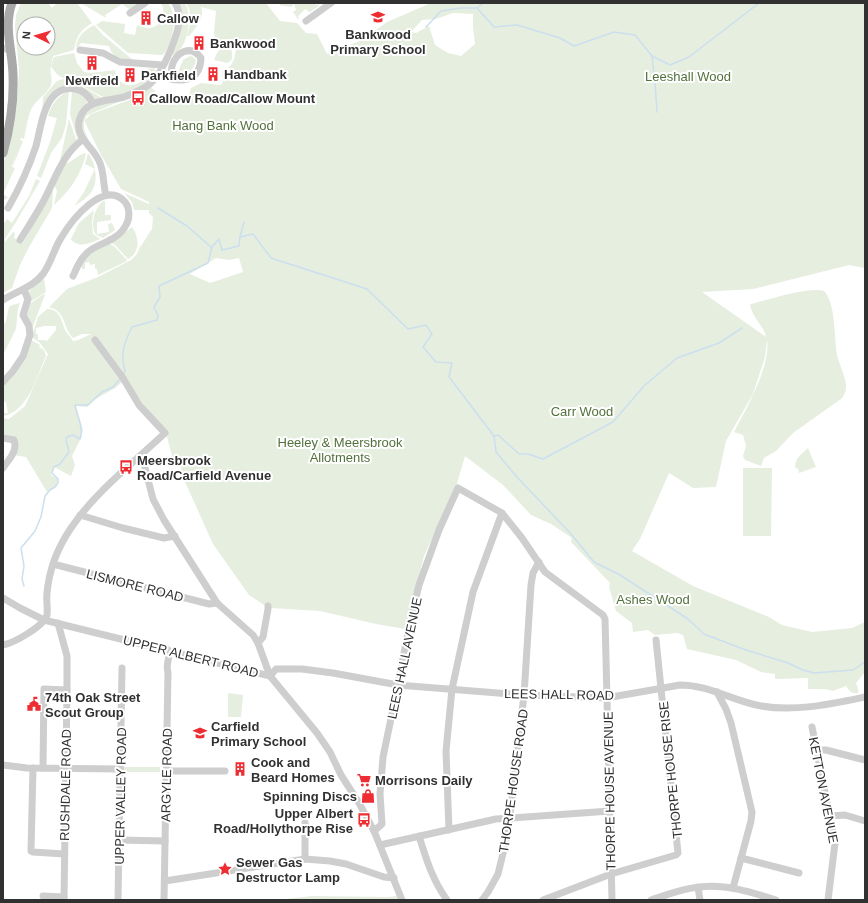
<svg xmlns="http://www.w3.org/2000/svg" width="868" height="903" font-family="Arial,sans-serif">
  <style>
    .green { fill: #e6eedf; fill-rule: evenodd }
    .lines { fill: none; stroke-linecap: round; stroke-linejoin: round }
    .stream { stroke: #cbdfef; stroke-width: 1.5 }
    .minor { stroke: #cecece; stroke-width: 7 }
    .major { stroke: #a9a9a9; stroke-width: 9 }
    .labels { text-anchor: middle; stroke-width: 4; stroke-linejoin: round; paint-order: stroke }
    .poi-label { font-size: 13px; font-weight: bold; fill: #313131; stroke: #fff; text-anchor: start }
    .park-label { font-size: 13px; fill: #52703b; stroke: #fff }
    .street-label { font-size: 13px; fill: #313131; stroke: #fff }
  </style>
  <rect width="100%" height="100%" fill="#fff"/>
  <!-- green -->
  <g class="green">
    <path d="M21,3H48L52,8L57,3H77L92,23C80,31 77,35 74,50L53,56L51,66L54,57L74,53L77,63L84,72L91,73L115,70C116,74 117,79 121,82C131,90 147,82 146,69L154,68L156,71C144,91 126,93 105,98L73,81L102,98L95,100L72,86L73,81C60,77 58,77 51,66C49,73 54,80 50,87C46,94 38,99 33,106C28,113 26,130 24,139L21,138L20,140L23,141L13,166L17,150L12,167L15,168L3,194L9,198H7L3,201V165L15,121L17,101L19,70L15,27L16,15ZM24,24H48V48H24Z"/>
    <path d="M81,3H140L136,7L129,9L122,4L105,15L106,18Z"/>
    <path d="M161,3H168C177,16 174,31 169,44C167,49 166,53 162,55L128,53L96,25L102,21L125,24L124,33L135,35L137,25C141,27 145,28 149,28C162,27 167,13 161,3Z"/>
    <path d="M178,3H185C193,16 188,51 171,56Z"/>
    <path d="M186,3H266L280,21L297,23L306,33L317,34L327,54L362,40L387,22L431,3H865V268L849,265L753,289L702,292L766,337C764,326 753,319 750,305L751,304C766,300 811,286 824,291C836,303 834,338 837,355C839,364 846,378 846,385C846,391 845,395 841,399L793,433L776,451L764,458L761,466L745,460L743,456L746,446L743,435L734,432C746,409 771,366 767,340L765,357L753,394L726,441L716,487L693,488L669,473L640,539L632,551L693,586L769,617L782,625L812,632L852,628L865,622V672L856,683L859,693C852,694 850,692 846,686L833,691L825,689H808V678L775,679V674L761,672L736,660L687,649L683,635L677,633L655,635L648,630L633,632L632,623L616,611L609,587L610,583L571,542L572,538L551,524L531,515L503,485L465,456L456,487L424,556L405,629L376,624L320,611L271,608L267,607L249,595L213,544L181,473V466L195,462L175,467L166,433L139,399L127,378L115,388L94,400L87,407L76,406L83,430L81,438L72,456L75,465L71,476L54,467L51,475L58,479L56,486L47,492L26,457L14,455V439L3,437V418L9,419L25,406L48,354L40,343L32,337L38,317L47,309C60,309 61,320 65,330C67,334 71,337 73,341L78,340L91,334H82L73,338C63,328 66,311 49,307L67,289L98,277L131,260L137,254L139,249L152,229L153,217L149,213V210H134L132,202L124,193L149,204V202L121,189L100,153L84,120V129L91,146L84,141L80,120L88,108L140,93L92,113L86,116L85,120L91,114L138,97L150,86L163,100L174,103L189,96L191,88L201,83L221,85L225,78L222,76L223,69L228,70L226,77L230,71L229,67C234,62 235,57 236,50C228,42 222,46 215,40L214,32L216,11L201,7C205,17 196,28 189,36H187C190,24 193,13 186,3ZM453,13L473,14V27L475,44L461,56L448,53L435,45L429,26L416,33L411,32L422,20L436,19ZM216,258L229,260L239,258L243,272L210,283L190,274ZM44,326H56V330L47,341L45,340H38V334H36V328Z"/>
    <path d="M282,3H306L320,5L310,12L305,9L298,16L299,19H298L293,12L296,10L294,4L291,7L279,5Z"/>
    <path d="M94,25L103,35L134,61C123,60 112,58 109,46L81,43L78,47H76C78,35 84,31 94,25Z"/>
    <path d="M222,47L230,48L232,52V59L228,63L214,60L217,53Z"/>
    <path d="M190,56L193,57L196,60C194,69 189,74 180,75L178,72L183,60Z"/>
    <path d="M63,79L71,81V86H67L42,113L43,97L57,81Z"/>
    <path d="M72,90L77,91L88,100L87,103L83,107L78,141L70,114Z"/>
    <path d="M69,91L66,124L62,138L51,153L41,178L37,176L50,142L57,118L48,116C51,104 58,96 69,91Z"/>
    <path d="M69,119L77,142L60,160Z"/>
    <path d="M86,153C82,173 70,191 54,205L57,191L54,185L64,164C70,164 78,154 86,153Z"/>
    <path d="M88,153C96,164 100,183 89,195C85,199 80,202 76,205H75L84,192L95,169L85,164Z"/>
    <path d="M36,179L40,181L16,222L5,239V242L13,232L15,233L14,238L23,243L53,189L52,208L29,247L20,265L12,288L3,293L4,254L3,262V225L7,219L12,223L29,196Z"/>
    <path d="M103,201H105V215H111V220L97,222V234L109,232L108,224L112,223L115,230L103,238L96,235C90,224 94,209 103,201Z"/>
    <path d="M94,210L92,221L93,234L100,239C91,243 78,249 71,239L79,223Z"/>
    <path d="M132,227C139,237 141,252 128,259L115,245L111,243Z"/>
    <path d="M110,244L114,246L127,260V261L98,275L97,269H95V264L90,265L89,262L85,263V269H82L81,263C87,253 99,247 110,244Z"/>
    <path d="M44,278L46,292L30,302L29,291Z"/>
    <path d="M44,294L45,295L31,331L25,313L29,304Z"/>
    <path d="M20,303L18,308L16,329L4,353L3,352V326L6,321L9,307L12,305Z"/>
    <path d="M31,340L40,345L39,347L44,350L46,356C37,376 28,412 3,416V413H8L6,402H3V386L9,379Z"/>
    <path d="M808,448L816,467L799,473L798,468L796,469C793,459 803,453 808,448Z"/>
    <path d="M743,468H772L771,536H743Z"/>
    <path d="M228,693L243,695L241,717H228Z"/>
    <rect x="121" y="767" width="39" height="5"/>
    <path d="M312,896L387,897L397,896L398,900H277Z"/>
  </g>
  <g class="lines">
    <!-- stream -->
    <g class="stream">
      <path d="M477,8L494,27L517,25L560,38L574,46L614,32L635,35L652,56L670,65L689,57L759,3"/>
      <path d="M426,27L441,11L460,8H477L483,3"/>
      <path d="M652,56L655,83L657,112"/>
      <path d="M158,208L187,226L211,247"/>
      <path d="M240,237L253,234L271,258L367,289L408,329L426,325L432,334L423,347L436,362L452,363L449,377L494,436L496,452L517,477L571,534L594,562L620,575L688,619L704,634L743,649L788,663L803,670L814,673L853,670L865,662"/>
      <path d="M123,374L125,371C120,354 124,343 132,327L157,320L158,316L154,307L160,297L159,286L208,263L212,247L219,239L222,250L239,246L240,237L244,222"/>
      <path d="M494,436L498,435L519,454H528L543,459L613,422L644,386L677,358L719,343L742,328"/>
      <path d="M24,586L22,579L24,566L21,548L35,531L41,517L45,496L50,490L55,487L58,483V479L52,473L54,467L60,464L69,452L66,440L67,437L73,435L80,439C84,428 77,416 75,405H88L102,392L113,387L120,379"/>
    </g>
    <!-- minor -->
    <g class="minor">
      <path d="M130,13L145,3"/>
      <path d="M306,21L331,3"/>
      <path d="M3,48L11,51"/>
      <path d="M80,50L103,53L120,62L163,65"/>
      <path d="M158,75C177,83 200,84 201,58C191,44 176,52 172,66C171,70 172,75 172,79"/>
      <path d="M106,195C103,184 104,173 100,163C94,146 73,138 80,118C86,99 109,101 124,97C132,94 144,89 151,83C161,74 171,51 175,38C179,27 182,14 175,3"/>
      <path d="M8,208C19,189 29,167 36,146C40,131 42,112 51,99C63,83 85,86 93,104"/>
      <path d="M20,240C28,227 36,215 43,202C55,180 62,155 82,140"/>
      <path d="M3,300C17,291 33,287 43,274C51,263 54,249 61,238C71,221 104,178 125,202C130,208 130,219 126,225C119,239 104,242 92,249C82,255 78,265 73,276"/>
      <path d="M3,382L13,371L23,356L30,335L29,326L23,315L28,299L24,290"/>
      <path d="M3,438L14,440C18,451 9,459 3,468"/>
      <path d="M139,457L144,464L153,499L164,520L217,603L253,635L258,643L270,676"/>
      <path d="M80,515L123,528L164,538L175,536"/>
      <path d="M53,564L209,604L217,603"/>
      <path d="M3,598L20,608L44,620L270,676L317,733L330,752L341,775L359,803L374,831L402,900"/>
      <path d="M58,623L67,656V690L64,900"/>
      <path d="M258,643L263,637L268,609V606"/>
      <path d="M3,645C14,643 44,626 47,615C48,608 46,600 47,593C49,571 58,547 71,528C96,491 133,463 165,433L139,405L123,378L95,340"/>
      <path d="M270,676L276,669H302L333,673L398,685L524,695L606,698L680,685C709,685 733,701 761,706C795,712 831,704 865,697"/>
      <path d="M717,692L726,709L731,723L752,812L751,821L733,888"/>
      <path d="M812,727L835,843L828,900"/>
      <path d="M816,750H826L865,760"/>
      <path d="M3,765L27,768L120,769"/>
      <path d="M33,768L31,851L33,852L64,854"/>
      <path d="M43,768L44,689L67,690"/>
      <path d="M166,771H225"/>
      <path d="M830,816L845,815L865,821"/>
      <path d="M305,823V859"/>
      <path d="M449,830L446,751L452,689L473,592L502,513"/>
      <path d="M374,831L382,824L380,794L383,757L398,685L408,632L419,585L439,530L458,488L502,513L522,538L545,572L603,615L605,619L612,900"/>
      <path d="M419,836C426,859 433,881 447,900"/>
      <path d="M119,840L165,841"/>
      <path d="M380,845L496,819L610,811"/>
      <path d="M741,858L799,873"/>
      <path d="M165,881L305,859L330,861L346,864L384,877L394,878"/>
      <path d="M698,887L700,900"/>
      <path d="M43,896L64,897"/>
      <path d="M118,900L122,668"/>
      <path d="M164,900L168,672C165,665 171,657 168,650"/>
      <path d="M482,900L488,892L498,874L508,833L524,695L531,585L533,573L539,562"/>
      <path d="M543,900L611,874L676,855L678,853L656,640"/>
      <path d="M651,900C667,895 683,888 700,887C726,884 751,892 776,900"/>
    </g>
    <!-- major -->
    <path class="major" d="M3,153C10,128 14,102 13,76C13,52 3,27 12,3"/>
  </g>
  <!-- icons -->
  <defs>
    <symbol id="school-bare" viewBox="-9 -9 18 18"><path d="M0-5L7-2L0 1L-7-2ZM-4 1L0 2.5L4 1V4Q0 6-4 4Z" fill="#ee2d33" stroke="#fff" stroke-width="2.5" paint-order="stroke"/></symbol>
    <symbol id="building-bare" viewBox="-9 -9 18 18"><path d="M-4-6H4V6H1V3H-1V6H-4ZM-2.5-4.3h1.7v1.8h-1.7ZM.8-4.3h1.7v1.8H.8ZM-2.5-1h1.7V.8h-1.7ZM.8-1h1.7V.8H.8Z" fill="#ee2d33" stroke="#fff" stroke-width="2.5" paint-order="stroke"/></symbol>
    <symbol id="bus-bare" viewBox="-9 -9 18 18"><path d="M-5-6H5V4H4V6H2V4H-2V6H-4V4H-5ZM-3.5-4V0h7V-4ZM-3.5 1.2v1.5H-2V1.2ZM2 1.2v1.5H3.5V1.2Z" fill="#ee2d33" stroke="#fff" stroke-width="2.5" paint-order="stroke"/></symbol>
    <symbol id="civic-bare" viewBox="-9 -9 18 18"><path d="M-.6-6.5H3V-4.5H.6V-3L4-1V1h2V6H-6V1h2V-1L-.6-3ZM-1.2 2.5V6h2.4V2.5Z" fill="#ee2d33" stroke="#fff" stroke-width="2.5" paint-order="stroke"/></symbol>
    <symbol id="supermarket-bare" viewBox="-9 -9 18 18"><path d="M-6-5.5h2.5l.6 2H6L4.5 2H-2.5L-4.4-4H-6ZM-1.5 3.2a1.3 1.3 0 1 0 .1 0ZM3 3.2a1.3 1.3 0 1 0 .1 0Z" fill="#ee2d33" stroke="#fff" stroke-width="2.5" paint-order="stroke"/></symbol>
    <symbol id="shop-bare" viewBox="-9 -9 18 18"><path d="M-5-2.5h2.3a2.7 3.5 0 0 1 5.4 0H5L5.5 6h-11ZM-1.5-2.5h3a1.5 2.3 0 0 0-3 0Z" fill="#ee2d33" stroke="#fff" stroke-width="2.5" paint-order="stroke"/></symbol>
    <symbol id="sight-bare" viewBox="-9 -9 18 18"><path d="M0-6L1.8-2.2L6-1.7L2.9 1.2L3.7 5.4L0 3.3L-3.7 5.4L-2.9 1.2L-6-1.7L-1.8-2.2Z" fill="#ee2d33" stroke="#fff" stroke-width="2.5" paint-order="stroke"/></symbol>
  </defs>
  <g fill-rule="evenodd">
    <use href="#school-bare" x="368" y="7" width="20" height="20"/>
    <use href="#building-bare" x="136" y="8" width="20" height="20"/>
    <use href="#building-bare" x="189" y="33" width="20" height="20"/>
    <use href="#building-bare" x="82" y="53" width="20" height="20"/>
    <use href="#building-bare" x="203" y="64" width="20" height="20"/>
    <use href="#building-bare" x="120" y="65" width="20" height="20"/>
    <use href="#bus-bare" x="128" y="88" width="20" height="20"/>
    <use href="#bus-bare" x="116" y="457" width="20" height="20"/>
    <use href="#civic-bare" x="24" y="694" width="20" height="20"/>
    <use href="#school-bare" x="190" y="723" width="20" height="20"/>
    <use href="#building-bare" x="230" y="759" width="20" height="20"/>
    <use href="#supermarket-bare" x="354" y="770" width="20" height="20"/>
    <use href="#shop-bare" x="358" y="786" width="20" height="20"/>
    <use href="#bus-bare" x="354" y="810" width="20" height="20"/>
    <use href="#sight-bare" x="215" y="859" width="20" height="20"/>
  </g>
  <g class="labels">
    <!-- poi labels -->
    <g class="poi-label">
      <text x="157" y="23">Callow</text>
      <text x="378" y="39" text-anchor="middle">Bankwood<tspan x="378" dy="15">Primary School</tspan></text>
      <text x="210" y="48">Bankwood</text>
      <text x="224" y="79">Handbank</text>
      <text x="141" y="80">Parkfield</text>
      <text x="92" y="85" text-anchor="middle">Newfield</text>
      <text x="149" y="103">Callow Road/Callow Mount</text>
      <text x="137" y="465">Meersbrook<tspan x="137" dy="15">Road/Carfield Avenue</tspan></text>
      <text x="45" y="702">74th Oak Street<tspan x="45" dy="15">Scout Group</tspan></text>
      <text x="211" y="731">Carfield<tspan x="211" dy="15">Primary School</tspan></text>
      <text x="251" y="767">Cook and<tspan x="251" dy="15">Beard Homes</tspan></text>
      <text x="375" y="785">Morrisons Daily</text>
      <text x="357" y="801" text-anchor="end">Spinning Discs</text>
      <text x="353" y="818" text-anchor="end">Upper Albert<tspan x="353" dy="15">Road/Hollythorpe Rise</tspan></text>
      <text x="236" y="867">Sewer Gas<tspan x="236" dy="15">Destructor Lamp</tspan></text>
    </g>
    <!-- park labels -->
    <g class="park-label">
      <text x="688" y="81">Leeshall Wood</text>
      <text x="223" y="130">Hang Bank Wood</text>
      <text x="582" y="416">Carr Wood</text>
      <text x="340" y="447">Heeley &amp; Meersbrook<tspan x="340" dy="15">Allotments</tspan></text>
      <text x="653" y="604">Ashes Wood</text>
    </g>
    <!-- street labels -->
    <g class="street-label">
      <text transform="translate(135 585) rotate(14)" y="5">LISMORE ROAD</text>
      <text transform="translate(191 656) rotate(14)" y="5">UPPER ALBERT ROAD</text>
      <text transform="translate(404 658) rotate(-78)" y="5">LEES HALL AVENUE</text>
      <text transform="translate(559 694) rotate(1)" y="5">LEES HALL ROAD</text>
      <text transform="translate(670 770) rotate(-96)" y="5">THORPE HOUSE RISE</text>
      <text transform="translate(166 775) rotate(-89)" y="5">ARGYLE ROAD</text>
      <text transform="translate(513 781) rotate(-82)" y="5">THORPE HOUSE ROAD</text>
      <text transform="translate(65 785) rotate(-89)" y="5">RUSHDALE ROAD</text>
      <text transform="translate(824 790) rotate(79)" y="5">KETTON AVENUE</text>
      <text transform="translate(609 791) rotate(-91)" y="5">THORPE HOUSE AVENUE</text>
      <text transform="translate(120 796) rotate(-89)" y="5">UPPER VALLEY ROAD</text>
    </g>
  </g>
  <!-- border -->
  <rect width="868" height="903" fill="none" stroke="#313131" stroke-width="8"/>
  <!-- north arrow -->
  <g transform="translate(36 36) rotate(275)"><circle r="19" fill="#ffffff" stroke="#adadad"/>
  <path d="M0-3L7 15L0 10L-7 15Z" fill="#ee2d33"/>
  <text y="-6" font-size="11" font-weight="bold" text-anchor="middle" fill="#313131">N</text>
  </g>
</svg>
